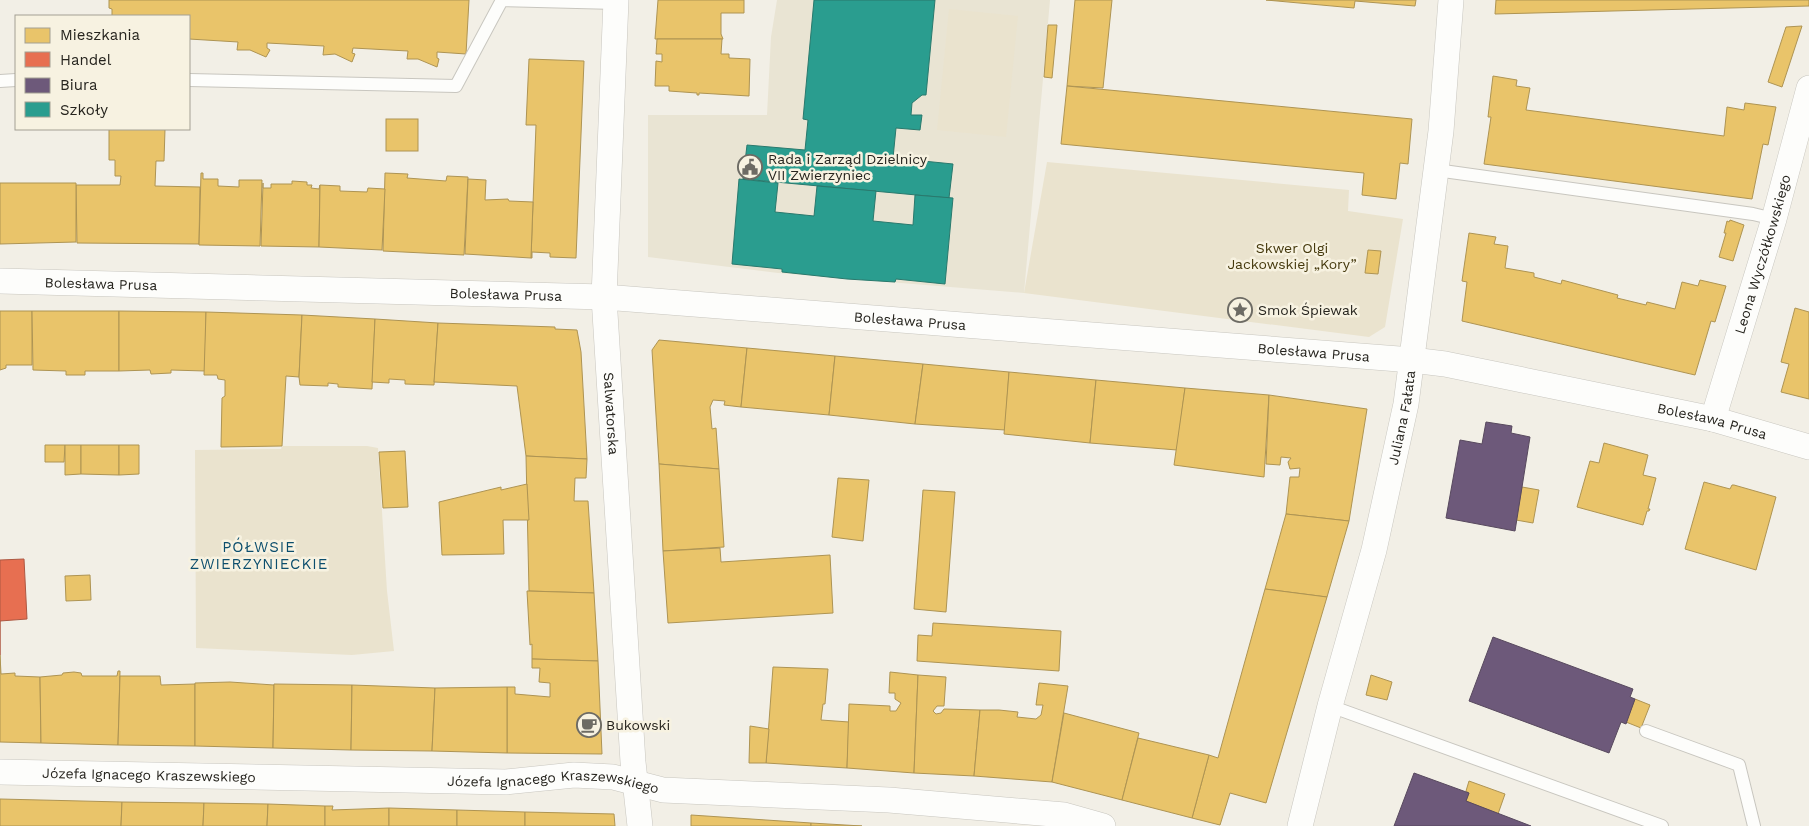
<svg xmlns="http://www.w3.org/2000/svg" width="1809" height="826" font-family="'Work Sans',sans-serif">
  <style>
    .built { fill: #e9e4d3 }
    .green { fill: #eae3ce }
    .homes { fill: #e9c46a; stroke: #ae9453 }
    .shops { fill: #e76f51; stroke: #ad5842 }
    .offices { fill: #6d597a; stroke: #58495e }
    .schools { fill: #2a9d8f; stroke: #29796d }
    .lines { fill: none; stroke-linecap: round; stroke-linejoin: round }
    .lane-casing { stroke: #c8c6bf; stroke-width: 14 }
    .street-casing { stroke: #c8c6bf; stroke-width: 26 }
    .lane { stroke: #fdfdfb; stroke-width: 12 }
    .street { stroke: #fdfdfb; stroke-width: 25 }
    .labels { text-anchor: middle; stroke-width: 5; stroke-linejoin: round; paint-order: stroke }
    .poi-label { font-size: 14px; fill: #26241e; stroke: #f7f2e1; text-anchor: start }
    .park-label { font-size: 14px; fill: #45390d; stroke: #f7f2e1 }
    .street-label { font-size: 14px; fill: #26241e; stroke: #f7f2e1 }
    .neighbourhood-label { font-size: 15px; letter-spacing: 1px; fill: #0c4e6d; stroke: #f7f2e1 }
  </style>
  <rect width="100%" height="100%" fill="#f2efe6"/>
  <!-- built -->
  <path class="built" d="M777,0H1050L1024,293L778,273L648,257V115H767L771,37Z"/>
  <!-- green -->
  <g class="green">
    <path d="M949,9L1018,16L1006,137L937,130Z"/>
    <path d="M1047,162L1349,190L1348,211L1403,219L1385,327L1369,337L1024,293Z"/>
    <path d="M282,446H367L378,448L387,591L394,651L352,655L196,648L195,450L281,449Z"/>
  </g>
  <!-- homes -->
  <g class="homes">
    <path d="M109,0H469L466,54L437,52V58L439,59L437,67L418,59H407L408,51L353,48L352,53L355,54L352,62L335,54L323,55L324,46L267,43V48L270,50L266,57L250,50H237L238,42L189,39V16H112V9L109,8Z"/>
    <path d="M658,0H744V13H721V34L723,39H655Z"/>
    <path d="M1075,0H1112L1103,88L1067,86Z"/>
    <path d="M1266,0H1416L1415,6L1355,1L1354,8Z"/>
    <path d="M1496,0H1809V6L1495,14Z"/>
    <path d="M1048,25H1057L1052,78L1044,77Z"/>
    <path d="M1802,26L1782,87L1768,82L1786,27Z"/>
    <path d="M657,39H722L721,54H729V58L750,59L749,96L699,93V95H697V93L669,91V86H655L656,61L662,62V54H656Z"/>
    <path d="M529,59L584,61L576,258L550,257V253L532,252V258H531L536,125H526Z"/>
    <path d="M1493,76L1517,80L1516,86L1530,88L1526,110L1724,136L1727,107L1744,110L1745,103L1776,107L1768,145L1763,144L1752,199L1484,164L1491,117H1488Z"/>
    <path d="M1067,86L1412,119L1408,164L1400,163L1396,199L1362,195L1364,173L1061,144Z"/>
    <rect x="386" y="119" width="32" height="32"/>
    <path d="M109,129H165L164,161H156L155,186L200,187L199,244L77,243L76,185H120L121,176H115V160H109Z"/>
    <path d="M201,173H203V179H218V186L239,187V180H262L260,246L199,245Z"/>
    <path d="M385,173L408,174L407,178L446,181L447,176L468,177L464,255L383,251Z"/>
    <path d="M468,179L486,180L485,200L508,199L509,201L533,202L531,258L465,254Z"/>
    <path d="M292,181L307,182V185H312L311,188L319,189L320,185L319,247L261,246L263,183V188H271V184H292Z"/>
    <path d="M0,183H76V242L0,244Z"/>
    <path d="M320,185L340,186V191L367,192L368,188L385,189L382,250L319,247Z"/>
    <path d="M1730,220L1744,225L1733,261L1719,257L1726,233H1724L1727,221L1729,222Z"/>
    <path d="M1469,233L1496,237L1494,244L1508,246L1505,268L1534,273V277L1561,284L1562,280L1618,295L1617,298L1646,305L1647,302L1675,309L1682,282L1698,286L1700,280L1726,286L1715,322L1711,321L1695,375L1462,321L1467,282L1462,281Z"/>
    <path d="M1368,250L1381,251L1378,274L1365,273Z"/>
    <path d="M1795,308L1809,312V399L1781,392L1789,364L1781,362Z"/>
    <path d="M0,311H32V365H6V368L0,370Z"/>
    <path d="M32,311H119V371H85V375H66V371L33,370Z"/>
    <path d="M119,311L206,312L205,371L171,370V373L151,374L150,370L119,371Z"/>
    <path d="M206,312L302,315L299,377L286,376L282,446L221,447L222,398L225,396V380L218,379L217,375H204Z"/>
    <path d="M302,315L375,319L372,389L338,387V384L328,383V386L300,385L299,377Z"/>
    <path d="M375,319L438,323L434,385L405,384V380L389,379V383L372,382Z"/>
    <path d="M438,323L555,327V329L577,330L581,352L587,459L526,456L517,386L434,382Z"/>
    <path d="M659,340L747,348L741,407L724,405L725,401L713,400L710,407L712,429L716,428L719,469L659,464L652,350Z"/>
    <path d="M747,348L835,356L829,415L741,407Z"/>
    <path d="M835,356L923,364L915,424L829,415Z"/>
    <path d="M923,364L1009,372L1005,430L915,424Z"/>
    <path d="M1009,372L1096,380L1090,443L1004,434Z"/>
    <path d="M1096,380L1185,388L1177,450L1090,443Z"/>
    <path d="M1185,388L1269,395L1264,477L1174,465Z"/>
    <path d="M1269,395L1367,409L1349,521L1286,514L1290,477H1299L1300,468L1290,469L1288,462L1291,458L1281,457L1280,465L1266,464Z"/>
    <path d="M1604,443L1648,455L1643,475L1656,478L1648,509H1650L1649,511H1647L1643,525L1577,507L1590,461L1599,463Z"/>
    <path d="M45,445H65L64,462H45Z"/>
    <path d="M65,445H81V474L65,475Z"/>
    <path d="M81,445H119V475L81,474Z"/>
    <path d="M119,445H139V474L119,475Z"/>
    <path d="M405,451L408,507L383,508L379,452Z"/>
    <path d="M526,456L587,459L586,478H575L574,501H588L594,593L529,591Z"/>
    <path d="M659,464L719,469L724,547L663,551Z"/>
    <path d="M838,478L869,480L863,541L832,537Z"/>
    <path d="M1704,482L1730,489L1732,485H1734L1776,497L1756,570L1685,549Z"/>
    <path d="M527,484L529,520H503L504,554L442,555L439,502L501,487V490Z"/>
    <path d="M1522,487L1539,490L1533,523L1516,520Z"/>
    <path d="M923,490L955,492L946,612L914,609Z"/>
    <path d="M1286,514L1349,521L1327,597L1265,589Z"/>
    <path d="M720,548L721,562L830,555L833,613L668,623L663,551Z"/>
    <path d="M90,575L91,600L66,601L65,576Z"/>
    <path d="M1265,589L1327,597L1266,803L1230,793L1220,825L1192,818L1209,755L1218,758Z"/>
    <path d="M527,591L594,593L598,661L532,659V644L530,645Z"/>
    <path d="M933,623L1061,631L1059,671L917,661L918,635L932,636Z"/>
    <path d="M0,655L1,674L15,673V676L40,677L41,743L0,742Z"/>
    <path d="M532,659L598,661L602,754L507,753V687H515V694L550,697V683L539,682L540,668H532Z"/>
    <path d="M773,667L828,669L825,704H823L821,720L849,722L847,768L766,763Z"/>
    <path d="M118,671H120L118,745L41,743L40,677L62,675L63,673L74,672L81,673L82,676H117Z"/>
    <path d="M890,672L918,675L914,773L847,768L849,704L890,706V711H896L901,703L895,699V693H889Z"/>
    <path d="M918,675L946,677L944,706H937L933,711L936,714L941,713L944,709L980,710L974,776L914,773Z"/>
    <path d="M1371,675L1392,682L1387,700L1366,695Z"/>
    <path d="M120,676H160L161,685L195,684V746L118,745Z"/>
    <path d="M230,682L274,685L273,748L195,746V683Z"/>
    <path d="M1039,683L1068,686L1052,782L974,776L980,710H999L1018,712L1017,717L1036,719L1041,715L1043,705H1036Z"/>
    <path d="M274,684L352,685L351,750L273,748Z"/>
    <path d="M352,685L435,688L432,751L351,750Z"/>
    <path d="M507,687V753L432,751L435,688Z"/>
    <path d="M1635,699L1650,705L1641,728L1626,722Z"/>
    <path d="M1064,713L1139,733L1122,800L1052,782Z"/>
    <path d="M750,726L769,729L766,763H749Z"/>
    <path d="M1138,738L1209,755L1192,818L1122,800Z"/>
    <path d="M1469,781L1505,794L1498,814L1466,801L1469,793L1466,791Z"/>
    <path d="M0,799L122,802L121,826H0Z"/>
    <path d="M122,802L204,803L203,826H121Z"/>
    <path d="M204,803L268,804L267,826H203Z"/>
    <path d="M268,804L325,806V826H267Z"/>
    <path d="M325,806H333L332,810L389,808V826H325Z"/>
    <path d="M389,808L457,810V826H389Z"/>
    <path d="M457,810L525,812V826H457Z"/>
    <path d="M525,812L614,814L615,826H525Z"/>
    <path d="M691,815L811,823V826H691Z"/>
    <path d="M811,823L862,826H811Z"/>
  </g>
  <!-- shops -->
  <path class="shops" d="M24,559L27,619L0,621V655V560Z"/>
  <!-- offices -->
  <g class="offices">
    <path d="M1486,422L1512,426L1511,433L1530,437L1515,531L1446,518L1460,440L1482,444Z"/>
    <path d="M1493,637L1633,689L1630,697L1635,699L1626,724L1621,722L1609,753L1469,701Z"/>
    <path d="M1414,773L1469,793L1466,801L1531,826H1394Z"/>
  </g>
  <!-- schools -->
  <g class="schools">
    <path d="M814,0H935L926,95H922L912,103L911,115H922L920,130L896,128L893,158L953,164L949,198L743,179L747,145L805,150L808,120L803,119Z"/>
    <path d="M739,179L778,183L775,212L814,216L817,186L876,191L873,221L913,225L915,195L953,198L945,284L896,279L895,282L847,279L782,272V269L732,264Z"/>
  </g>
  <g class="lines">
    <defs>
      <g id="lane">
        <path d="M189,80L456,86L502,0L616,3"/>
        <path d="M0,81L16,80"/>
        <path d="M1436,170L1753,214L1774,219"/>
        <path d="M1330,706L1662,826"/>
        <path d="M1646,731L1739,765L1754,826"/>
      </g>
      <g id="street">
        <path id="s1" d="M616,0L604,297L633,762L640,826"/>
        <path id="s2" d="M0,281L604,297L1412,360L1445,364L1713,419L1809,447"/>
        <path id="s3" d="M1713,419L1774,219L1809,88"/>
        <path id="s4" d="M0,772L506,782L574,775L613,777L663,790L889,800L1064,815L1103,826"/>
        <path id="s5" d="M1300,826L1330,706L1374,550L1406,404L1441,131L1451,0"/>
      </g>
    </defs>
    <!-- lane casing -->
    <use href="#lane" class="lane-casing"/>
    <!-- street casing -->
    <use href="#street" class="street-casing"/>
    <!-- lane -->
    <use href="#lane" class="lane"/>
    <!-- street -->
    <use href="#street" class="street"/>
  </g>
  <!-- icons -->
  <defs>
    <symbol id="civic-ring" viewBox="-11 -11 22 22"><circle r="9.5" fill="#f7f2e1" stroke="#6d6b64" stroke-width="1.5"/><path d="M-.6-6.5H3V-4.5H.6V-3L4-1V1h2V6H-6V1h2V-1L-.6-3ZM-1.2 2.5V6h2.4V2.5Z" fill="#6d6b64"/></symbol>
    <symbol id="sight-ring" viewBox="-11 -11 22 22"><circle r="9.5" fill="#f7f2e1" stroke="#6d6b64" stroke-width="1.5"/><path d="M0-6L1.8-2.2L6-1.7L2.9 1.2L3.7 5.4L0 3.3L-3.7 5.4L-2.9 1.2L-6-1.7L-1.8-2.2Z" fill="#6d6b64"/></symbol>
    <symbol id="cafe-ring" viewBox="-11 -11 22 22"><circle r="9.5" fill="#f7f2e1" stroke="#6d6b64" stroke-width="1.5"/><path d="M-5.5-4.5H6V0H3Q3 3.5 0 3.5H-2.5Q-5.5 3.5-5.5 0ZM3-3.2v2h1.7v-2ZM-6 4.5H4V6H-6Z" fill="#6d6b64"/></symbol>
  </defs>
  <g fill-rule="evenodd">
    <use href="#civic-ring" x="736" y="153" width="28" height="28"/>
    <use href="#sight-ring" x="1226" y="296" width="28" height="28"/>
    <use href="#cafe-ring" x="575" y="711" width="28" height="28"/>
  </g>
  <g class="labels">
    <!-- poi labels -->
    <g class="poi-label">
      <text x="768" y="164">Rada i Zarząd Dzielnicy<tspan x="768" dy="16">VII Zwierzyniec</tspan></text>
      <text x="1258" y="315">Smok Śpiewak</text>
      <text x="606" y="730">Bukowski</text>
    </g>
    <!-- park labels -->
    <g class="park-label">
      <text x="1292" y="253">Skwer Olgi<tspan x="1292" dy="16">Jackowskiej „Kory”</tspan></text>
    </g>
    <!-- street labels -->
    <g class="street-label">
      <text dy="5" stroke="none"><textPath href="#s3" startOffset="172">Leona Wyczółkowskiego</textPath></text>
      <text dy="5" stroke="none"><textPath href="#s2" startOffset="101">Bolesława Prusa</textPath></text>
      <text dy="5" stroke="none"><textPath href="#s2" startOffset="506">Bolesława Prusa</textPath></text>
      <text dy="5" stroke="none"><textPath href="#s2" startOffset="911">Bolesława Prusa</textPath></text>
      <text dy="5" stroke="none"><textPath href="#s2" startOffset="1316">Bolesława Prusa</textPath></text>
      <text dy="5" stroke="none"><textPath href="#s1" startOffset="414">Salwatorska</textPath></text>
      <text dy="5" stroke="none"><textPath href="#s5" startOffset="421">Juliana Fałata</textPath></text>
      <text dy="5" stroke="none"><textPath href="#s2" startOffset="1721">Bolesława Prusa</textPath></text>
      <text dy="5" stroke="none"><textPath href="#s4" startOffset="149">Józefa Ignacego Kraszewskiego</textPath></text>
      <text dy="5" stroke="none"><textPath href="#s4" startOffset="554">Józefa Ignacego Kraszewskiego</textPath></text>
    </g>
    <!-- neighbourhood labels -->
    <g class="neighbourhood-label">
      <text x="259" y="552">PÓŁWSIE<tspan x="259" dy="17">ZWIERZYNIECKIE</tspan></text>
    </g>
  </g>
  <!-- legend -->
  <rect x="15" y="15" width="175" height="115" fill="#f7f2e1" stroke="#a3a093"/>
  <rect x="25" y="28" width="25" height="15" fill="#e9c46a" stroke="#a3a093"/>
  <text x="60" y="40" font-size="15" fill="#26241e">Mieszkania</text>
  <rect x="25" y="52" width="25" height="15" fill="#e76f51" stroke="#a3a093"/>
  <text x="60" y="65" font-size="15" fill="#26241e">Handel</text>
  <rect x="25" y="78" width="25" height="15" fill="#6d597a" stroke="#a3a093"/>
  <text x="60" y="90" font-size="15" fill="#26241e">Biura</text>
  <rect x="25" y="102" width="25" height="15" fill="#2a9d8f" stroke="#a3a093"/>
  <text x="60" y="115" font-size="15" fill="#26241e">Szkoły</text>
</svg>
